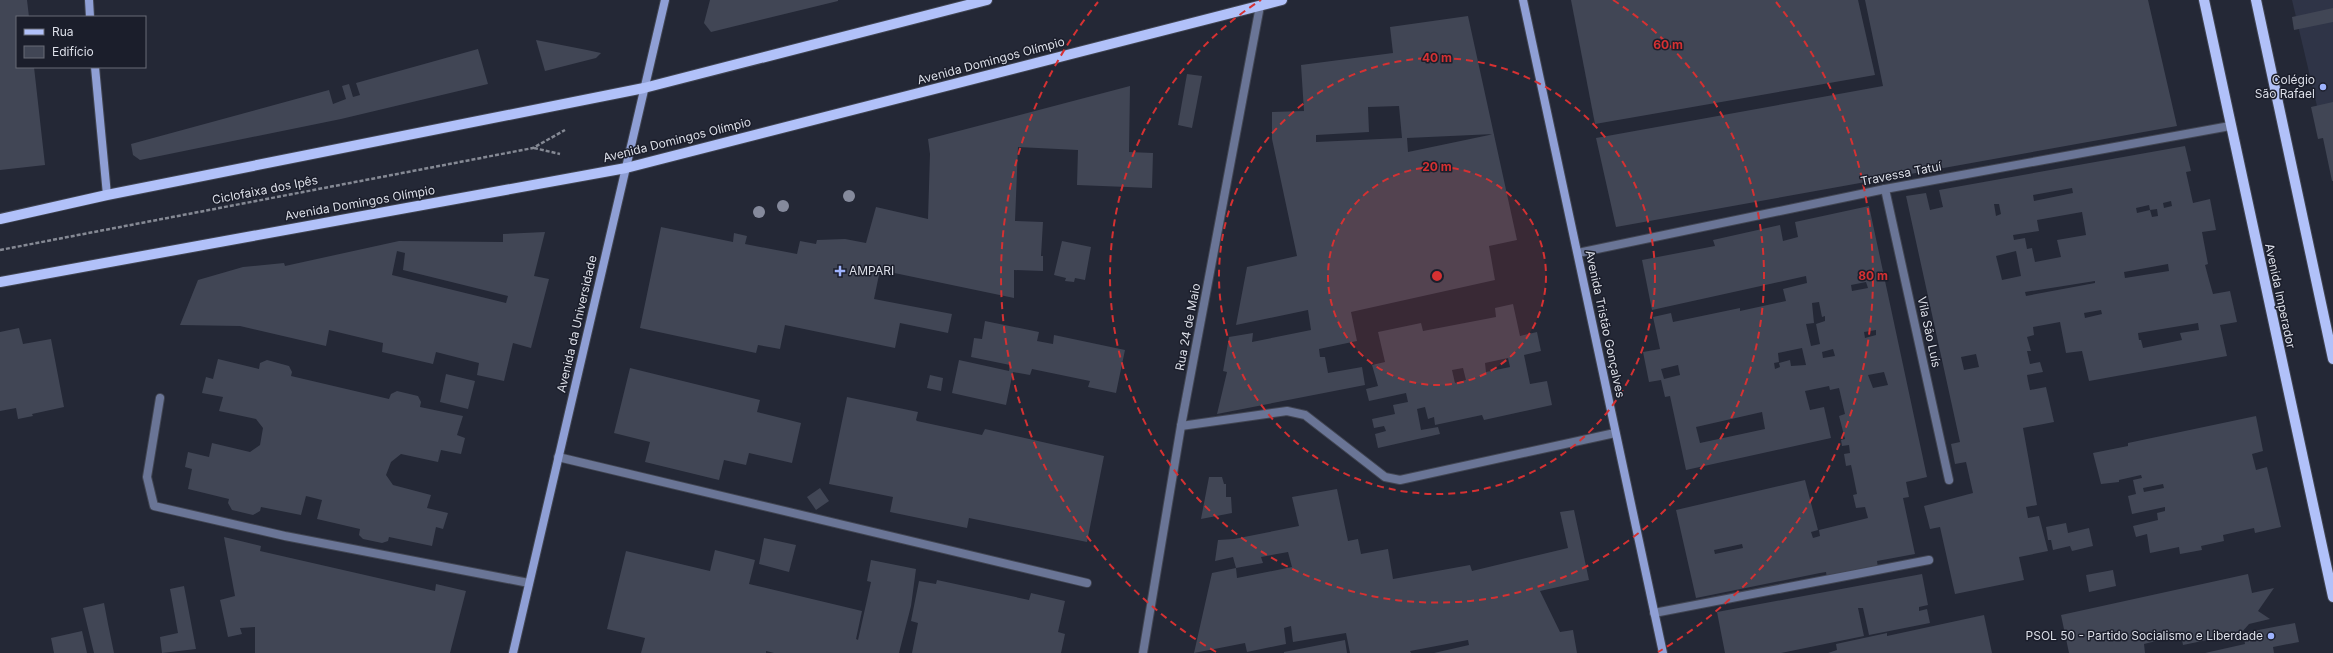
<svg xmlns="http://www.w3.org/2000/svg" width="2333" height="653" font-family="Inter,sans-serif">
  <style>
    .built { fill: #2f3447 }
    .building { fill: #414655; fill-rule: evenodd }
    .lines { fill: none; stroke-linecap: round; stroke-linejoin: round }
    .lane-casing { stroke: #414552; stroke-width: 10 }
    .street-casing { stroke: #414552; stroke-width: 10 }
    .secondary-casing { stroke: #414552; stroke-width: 10 }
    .primary-casing { stroke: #414552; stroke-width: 12 }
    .path { stroke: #858994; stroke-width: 2.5; stroke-dasharray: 4 2; stroke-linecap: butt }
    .lane { stroke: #6a7596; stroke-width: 8 }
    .street { stroke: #6a7596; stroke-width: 8 }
    .secondary { stroke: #8f9fd5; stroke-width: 8 }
    .primary { stroke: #b1c1f9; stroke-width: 10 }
    .tree { fill: #858a9c }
    .ring { fill: none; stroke: #d63132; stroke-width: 2; stroke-dasharray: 7 5 }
    .poi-dot { fill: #9eb3fd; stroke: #1b1e2b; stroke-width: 1.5 }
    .labels { text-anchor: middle; stroke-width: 3; stroke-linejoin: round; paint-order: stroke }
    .street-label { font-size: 12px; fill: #dcdfe8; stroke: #1b1e2b }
    .poi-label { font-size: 12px; fill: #dcdfe8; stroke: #1b1e2b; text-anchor: end }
    .centre { fill: #d63132; stroke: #1b1e2b; stroke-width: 2 }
    .ring-label { font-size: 12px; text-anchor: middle; font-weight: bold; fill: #d63132; stroke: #1b1e2b; stroke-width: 3; stroke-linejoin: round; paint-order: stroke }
  </style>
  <rect width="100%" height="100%" fill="#242836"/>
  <!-- built -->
  <path class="built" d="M2292,0H2333V174Z"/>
  <!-- building -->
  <g class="building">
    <path d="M0,0H27L29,17H17V67H34L45,165L0,170Z"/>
    <path d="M710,0H838V1L711,32L704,23Z"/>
    <path d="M1571,0H1858L1875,75L1595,124Z"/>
    <path d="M1865,0H2148L2177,126L1616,227L1596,138L1883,86Z"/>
    <path d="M2333,8V22L2294,30L2292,17Z"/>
    <path d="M1468,16L1517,240L1489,246L1495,280L1351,312L1357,341L1319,349L1320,357H1325L1328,373L1362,367L1365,385L1217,414L1227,372L1223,371L1229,337L1253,333L1252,342L1311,330L1308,310L1236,325L1247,267L1297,256L1272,139V112L1304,111L1301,65L1393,53L1390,27ZM1399,106L1402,138L1316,142V135L1369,132L1368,107ZM1494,134L1408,152L1407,138Z"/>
    <path d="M536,40L587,50L601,53L596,58L545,71Z"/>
    <path d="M478,49L488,84L341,119L140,160L133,155L131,144L329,90L333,104L346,99L342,86L349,84L353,97L360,95L356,83Z"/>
    <path d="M1187,74L1202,76L1192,128L1178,125Z"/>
    <path d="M1130,86L1129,152L1153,153L1152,188L1077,185L1078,150L1018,147L1015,221L1043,222L1041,256H1043V271L1014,270V298L880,270L874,299L952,314L948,333L900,323L895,348L785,325L780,349L758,345L756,353L640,328L661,227L733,242L734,233L747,236L745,244L797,254L800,241L816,244L817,240L845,239L866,243L876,207L928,219L930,154L928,139Z"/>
    <path d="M2333,102V181H2332L2323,138L2318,139L2311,107Z"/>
    <path d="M2185,146L2191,171L2186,172L2193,203L2210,199L2216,230L2202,232L2208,264L2205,265L2209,280L2213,294L2230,291L2237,322L2220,325L2227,356L2089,381L2082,351L2066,353L2060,322L2033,327L2034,335L2027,337L2031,351H2027L2030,364L2040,362L2043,372L2027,375L2028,381L2030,390L2046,387L2054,422L2023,428L2037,505L2026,507L2028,518L2039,516L2048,551L2019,557L2024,580L1955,594L1940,527L1930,529L1924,506L1973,493L1966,462L1955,464L1951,444L1960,442L1906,196L1926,193L1930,210L1943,207L1939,190ZM2072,188L2073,193L2034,201L2033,195ZM2171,201L2172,206L2164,208L2163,203ZM1994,204H1999L2001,214L1996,216ZM2149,205L2150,210L2157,209L2158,216L2152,217L2150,210L2137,213L2136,208ZM2082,212L2086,235L2057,240L2061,257L2035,262L2032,248L2027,249L2025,238L2014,240L2013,235L2039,231L2037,220ZM2016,251L2021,276L2002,280L1996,256ZM2168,264L2169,271L2125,278L2124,272ZM2095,281V283L2026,296L2025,292ZM2101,310L2102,314L2085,318L2084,313ZM2198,323L2199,330L2180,333L2182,340L2143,348L2141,340H2139L2138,333ZM1976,354L1979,367L1964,370L1961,357Z"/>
    <path d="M1869,206L1927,477L1906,482L1909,497L1903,498L1915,554L1877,561L1878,568L1827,578L1826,572L1820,573L1696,598L1676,510L1805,480L1818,530L1811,532L1813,538L1820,536L1819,530L1868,518L1865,507L1856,508L1853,495L1857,494L1853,474L1851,465L1846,466L1844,454L1850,453L1849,445L1842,446L1841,440L1845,439L1839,416L1845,414L1839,388L1830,390L1829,386L1805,391L1810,410L1824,407L1831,438L1686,470L1670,396L1665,397L1661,380L1649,382L1643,352L1660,349L1653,317L1671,313L1673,322L1740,308V311L1786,301L1783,289L1807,283L1806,276L1652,310L1642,260L1715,246L1713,240L1780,225L1783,241L1798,237L1795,222ZM1866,282L1868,288L1852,291L1851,285ZM1819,302L1822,317L1825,316V321L1816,324L1820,344L1811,346L1806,324L1814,323L1812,303ZM1876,330V335L1865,338L1864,332ZM1802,348L1806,365L1791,366L1790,360L1779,363L1780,367L1775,369L1774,363L1779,362L1778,353ZM1833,349L1835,356L1823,358L1822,352ZM1678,365L1680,375L1664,379L1661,369ZM1884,372L1888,385L1873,388L1868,375ZM1762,412L1765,429L1700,443L1696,427ZM1742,544L1743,548L1715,554L1714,550Z"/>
    <path d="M545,232L534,276L549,279L531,348L513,343L504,381L477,375L479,363L436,352L433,364L382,352L383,343L329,330L326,346L240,326L180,325L198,280L243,267L284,263L285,266L399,241L503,242V234ZM397,251L405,253L403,270L508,296L506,303L392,275Z"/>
    <path d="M1062,241L1091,247L1085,280L1075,278L1074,282L1065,281L1066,278L1054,275Z"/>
    <path d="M1513,304L1520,336L1537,332L1541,351L1524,355L1530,384L1547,381L1552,405L1484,420L1482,415L1435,425L1434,417L1428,419L1425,407L1417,409L1421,430L1438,427L1440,434L1378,448L1375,434L1386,431L1384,426L1374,428L1372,419L1395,414L1393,405L1408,402L1406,393L1369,401L1366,389L1378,386L1372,365L1385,362L1378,332L1421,323L1423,331L1496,317L1495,308ZM1508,358L1510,367L1486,372L1485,363ZM1463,368L1466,380L1455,383L1452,370Z"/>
    <path d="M985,321L1039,332L1037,341L1053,344L1054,335L1125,350L1116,393L1088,387L1090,381L1032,369L1030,375L1013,372L1006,405L952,393L959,360L1009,371L1010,365L971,357L974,338L982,339Z"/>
    <path d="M19,328L23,344L51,339L64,407L32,414L33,416L18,419L16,408L0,411V332Z"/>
    <path d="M218,359L259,369L260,363L267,360L289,366L292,372L291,376L389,399L391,394L397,391L418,396L421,402L420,407L463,416L457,435L465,438L461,454L441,450L438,462L401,454L391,462L386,475L393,485L431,495L427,508L448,513L443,529L436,527L432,546L389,537L388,541L382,543L363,539L359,535L360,529L317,519L322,500L306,496L301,515L261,507L260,511L253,515L232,510L228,503L229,499L188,489L192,469L185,467L188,452L209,457L212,443L250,452L260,445L263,428L256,419L219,411L223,397L202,393L206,377L213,379Z"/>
    <path d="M630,368L760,400L757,412L801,423L792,463L749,453L746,465L724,460L719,480L645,462L650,442L614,433Z"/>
    <path d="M446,374L475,381L468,409L440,402Z"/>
    <path d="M930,375L943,378L941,391L927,388Z"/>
    <path d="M847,397L918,412L916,420L917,421L982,435L985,429L1104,456L1087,542L969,518L967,528L890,512L893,497L829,484Z"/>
    <path d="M2256,416L2263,451L2252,454L2256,470L2267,467L2281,527L2255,533L2254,528L2223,535L2224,541L2201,546L2202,550L2180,554L2179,547L2150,553L2147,534L2136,537L2133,526L2158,520L2157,513L2165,511V507L2132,514L2128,496L2136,494L2133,480L2142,478L2141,475L2119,480V482L2101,484L2093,453L2128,446V443ZM2163,484L2164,488L2144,492L2143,488Z"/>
    <path d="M1209,477H1222L1224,484H1226V497H1231L1232,513L1201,519Z"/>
    <path d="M820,488L829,501L816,510L807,497Z"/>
    <path d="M1337,489L1348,541L1358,539L1361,554L1388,549L1393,579L1470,565L1472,571L1568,548L1560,512L1574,510L1589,580L1540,591L1560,632L1573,630L1577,653H1434L1469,645L1468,640L1410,651L1411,653H1350L1346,633L1293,642L1291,626L1284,628L1286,644L1247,652L1245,643L1194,653L1212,573L1236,568L1237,578L1292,567L1288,552L1261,557L1263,563L1236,568L1233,557L1215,561L1218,540L1234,539L1299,526L1292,497Z"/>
    <path d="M2066,523L2068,533L2089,528L2093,546L2072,551L2070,546L2053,550L2051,540H2048L2046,527Z"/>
    <path d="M224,537L261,546L260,551L435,591L436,584L466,591L450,653H255V627L240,628L242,634L228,637L220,600L235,596Z"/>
    <path d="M764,538L796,545L789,572L759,564Z"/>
    <path d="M715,550L755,560L749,584L862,611L856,639L858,640L871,582L867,581L871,560L916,569L911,606L899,653H774L766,651V653H641L645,638L607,629L626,551L710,571Z"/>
    <path d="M2113,570L2116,586L2089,592L2086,575Z"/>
    <path d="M1922,574L1928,605L1919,607V611L1927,609L1930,623L1869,635L1863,608H1858L1864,636L1781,653H1725L1717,612Z"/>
    <path d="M2248,574L2252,593L2274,588L2258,611L2270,619L2249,624L2241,633L2183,645L2181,635L2144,644L2145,653H2069L2061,615Z"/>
    <path d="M937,580L1029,600L1031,593L1065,601L1058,632L1065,634L1061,653H912L918,623L911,621L919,581L936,584Z"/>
    <path d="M184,586L196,649L162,653L160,637L178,633L170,589Z"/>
    <path d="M104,603L108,624L114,653H94L83,608Z"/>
    <path d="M1984,615L1992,653H1828L1837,650L1836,644L1887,633V636Z"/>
    <path d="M2295,623L2299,642L2273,647L2274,653H2205L2245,644L2243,633Z"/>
    <path d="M82,631L87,653H54L51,638Z"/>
    <path d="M1345,640L1347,653H1284V652Z"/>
  </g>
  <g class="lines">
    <defs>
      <g id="lane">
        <path d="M160,398L147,477L154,506L285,536L529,583"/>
        <path d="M1181,426L1287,411L1305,415L1385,477L1400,480L1615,433"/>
        <path d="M558,457L1087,583"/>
        <path d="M1654,613L1929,560"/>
      </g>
      <g id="street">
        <path d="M1885,189L1949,480"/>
        <path d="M1578,253L1885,189L2230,126"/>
        <path d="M1143,653L1181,426L1260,6"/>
      </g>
      <g id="secondary">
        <path d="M89,0L90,17"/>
        <path d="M1523,0L1663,653"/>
        <path d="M95,67L107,195"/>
        <path d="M513,653L665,0"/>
      </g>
      <g id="primary">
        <path d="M2204,0L2333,597"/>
        <path d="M2256,0L2333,359"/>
        <path d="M0,219L107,195L644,88L987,0"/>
        <path d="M0,282L626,168L1282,0"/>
      </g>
    </defs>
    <!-- lane casing -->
    <use href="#lane" class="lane-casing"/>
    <!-- street casing -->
    <use href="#street" class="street-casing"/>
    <!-- secondary casing -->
    <use href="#secondary" class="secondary-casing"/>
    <!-- primary casing -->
    <use href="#primary" class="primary-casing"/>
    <!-- path -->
    <g class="path">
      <path d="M534,148L560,154"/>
      <path d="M0,250L533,148L565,130"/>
    </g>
    <!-- lane -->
    <use href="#lane" class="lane"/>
    <!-- street -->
    <use href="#street" class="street"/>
    <!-- secondary -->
    <use href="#secondary" class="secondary"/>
    <!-- primary -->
    <use href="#primary" class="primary"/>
  </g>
  <!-- trees -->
  <g class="tree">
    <circle cx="849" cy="196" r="6"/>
    <circle cx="783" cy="206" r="6"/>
    <circle cx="759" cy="212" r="6"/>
  </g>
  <!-- distance rings -->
  <circle cx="1437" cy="276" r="109" fill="#d63132" fill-opacity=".12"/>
  <g class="ring">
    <circle cx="1437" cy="276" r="109"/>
    <circle cx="1437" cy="276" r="218"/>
    <path d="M1613 0A327 327 0 1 1 1261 0"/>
    <path d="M1216 652A436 436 0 0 1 1098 2M1776 2A436 436 0 0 1 1658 652"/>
  </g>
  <!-- markers -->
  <g class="poi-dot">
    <circle cx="2323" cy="87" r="4"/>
    <path d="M838 265h4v4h4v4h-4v4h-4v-4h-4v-4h4z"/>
    <circle cx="2271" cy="636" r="4"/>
  </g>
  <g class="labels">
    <!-- street labels -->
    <g class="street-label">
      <text transform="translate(991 61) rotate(-15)" y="4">Avenida Domingos Olímpio</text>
      <text transform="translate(677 140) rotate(-14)" y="4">Avenida Domingos Olímpio</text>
      <text transform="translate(1901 174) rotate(-11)" y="4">Travessa Tatuí</text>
      <text transform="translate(265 190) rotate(-11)" y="4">Ciclofaixa dos Ipês</text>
      <text transform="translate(360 203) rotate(-10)" y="4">Avenida Domingos Olímpio</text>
      <text transform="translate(2280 296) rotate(78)" y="4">Avenida Imperador</text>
      <text transform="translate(577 324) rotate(-77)" y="4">Avenida da Universidade</text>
      <text transform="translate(1605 324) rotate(78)" y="4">Avenida Tristão Gonçalves</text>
      <text transform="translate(1188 327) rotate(-79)" y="4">Rua 24 de Maio</text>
      <text transform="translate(1929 332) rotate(78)" y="4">Vila São Luís</text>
    </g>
    <!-- poi labels -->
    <g class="poi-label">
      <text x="2315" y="84">Colégio<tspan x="2315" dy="14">São Rafael</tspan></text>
      <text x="849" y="275" text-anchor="start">AMPARI</text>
      <text x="2263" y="640">PSOL 50 - Partido Socialismo e Liberdade</text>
    </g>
  </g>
  <circle cx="1437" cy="276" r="6" class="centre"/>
  <g class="ring-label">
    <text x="1668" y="49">60 m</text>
    <text x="1437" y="62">40 m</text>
    <text x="1437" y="171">20 m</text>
    <text x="1873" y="280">80 m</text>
  </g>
  <!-- legend -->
  <rect x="16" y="16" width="130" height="52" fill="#1b1e2b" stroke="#686b77"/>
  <rect x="24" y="29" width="20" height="6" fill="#b1c1f9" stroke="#686b77"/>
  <text x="52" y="36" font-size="12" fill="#dcdfe8">Rua</text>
  <rect x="24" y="46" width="20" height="12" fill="#414655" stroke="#686b77"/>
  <text x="52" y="56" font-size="12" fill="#dcdfe8">Edifício</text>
</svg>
